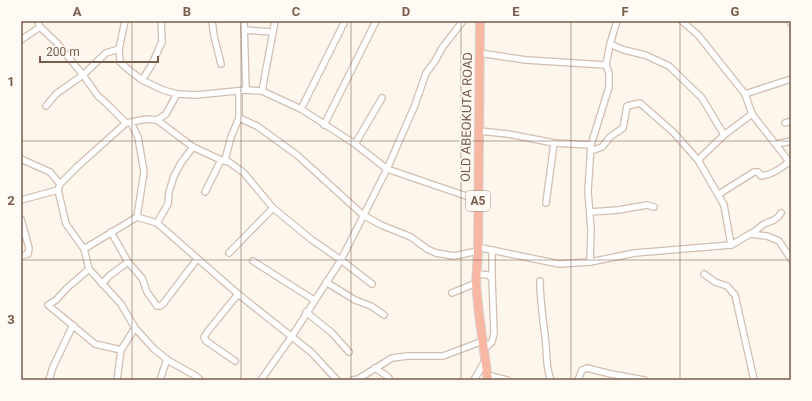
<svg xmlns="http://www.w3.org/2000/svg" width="812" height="401" font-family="Roboto,sans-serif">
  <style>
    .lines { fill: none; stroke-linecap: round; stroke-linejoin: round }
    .minor-casing { stroke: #d1beb0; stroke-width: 8 }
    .highway-casing { stroke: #dad1cd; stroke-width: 10 }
    .minor { stroke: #fff; stroke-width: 5.5 }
    .highway { stroke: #f7b7a3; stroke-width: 8 }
    .grid { fill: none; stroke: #7a5c4d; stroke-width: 1; stroke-opacity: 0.55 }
    .labels { text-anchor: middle; stroke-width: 3.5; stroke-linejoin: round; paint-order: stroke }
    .shield { fill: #fffaf3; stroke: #a28b7f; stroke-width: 1 }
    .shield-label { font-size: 12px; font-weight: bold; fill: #7a5c4d }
    .street-label { font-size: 13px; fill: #7a5c4d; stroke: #fffaf3 }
    .neatline { fill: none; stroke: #7a5c4d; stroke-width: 1.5 }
    .grid-label { font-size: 13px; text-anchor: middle; font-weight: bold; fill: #7a5c4d }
  </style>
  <rect width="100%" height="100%" fill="#fdf6ec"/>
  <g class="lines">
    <defs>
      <g id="minor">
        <path d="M38,21L40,27L56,42L83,75L98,96L107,104L126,123"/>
        <path d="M212,21L214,36L221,64"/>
        <path d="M244,21L246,90"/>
        <path d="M682,21L698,35L745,94L752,114L791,164"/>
        <path d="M790,21L791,24"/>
        <path d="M244,30L272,32"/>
        <path d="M21,40L40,27"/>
        <path d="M610,44L624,50L645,55L669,66L702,98L724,135"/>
        <path d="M119,49L120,62L129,70L142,80L163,90L177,94L196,95L246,90L262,91L301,109L355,144L387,169L478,200"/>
        <path d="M479,53L526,60L606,65"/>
        <path d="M142,80L151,66L162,42L161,21"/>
        <path d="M262,91L275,21"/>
        <path d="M745,94L791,79"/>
        <path d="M46,106L56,94L83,75L106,53L119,49L125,21"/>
        <path d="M301,109L345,21"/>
        <path d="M239,118L257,126L297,155L363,215L381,225L411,237L427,249L436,253L454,256L478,251"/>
        <path d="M157,120L166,114L177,94"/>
        <path d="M131,123L138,137L144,172L137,217"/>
        <path d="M785,123L791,121"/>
        <path d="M324,125L376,21"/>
        <path d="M479,131L508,134L554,143L591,145"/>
        <path d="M355,144L382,98"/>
        <path d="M777,144L791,141"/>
        <path d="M591,151L602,147L610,137L623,128L627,106L640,103L673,132L698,160L724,205L731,245"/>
        <path d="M21,158L23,160L50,172L60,184"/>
        <path d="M225,160L231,137L239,118V91"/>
        <path d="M698,160L724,135L752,114"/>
        <path d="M58,190L66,224L84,249L89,269L121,304L135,328L154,349L169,361L196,376L200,380"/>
        <path d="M205,192L221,160"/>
        <path d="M719,194L754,172H758L761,176C772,175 781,168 789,162"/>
        <path d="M21,200L58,190L60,184L78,166L126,123L147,119L157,120L193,147L221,160L229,162L244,173L273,208L312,240L341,260L372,284"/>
        <path d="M546,203L554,143"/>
        <path d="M590,212L618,210L647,205L654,207"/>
        <path d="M21,219L29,248L28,254L21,256"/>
        <path d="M157,223L168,204L169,192L174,176L181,163L193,147"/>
        <path d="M111,232L128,262L142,278L147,292L157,306H160L163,304L197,259"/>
        <path d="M750,234C757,231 759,227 764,224C771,221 777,220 781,213"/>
        <path d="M477,247L559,264L590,262L635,253L731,245L750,234L767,236L779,241L791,259"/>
        <path d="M84,249L137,217L157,223L238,294L311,352L337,380"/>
        <path d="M492,250V278"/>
        <path d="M229,253L273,208"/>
        <path d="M253,261L314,300"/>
        <path d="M590,262L591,230L588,191L591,145L609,87V73L606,65L610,44L617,21"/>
        <path d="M89,269L67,288L56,300L48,305L95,344L121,350"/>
        <path d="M477,274L488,275L492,278L494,333L492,342L484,349"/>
        <path d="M704,274L715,282L727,286L735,295L754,380"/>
        <path d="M540,281C540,303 544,324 546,346C547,358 546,369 551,380"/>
        <path d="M326,282L355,300L371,306L384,315"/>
        <path d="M102,284L109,276L128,262"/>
        <path d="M452,293L476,283"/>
        <path d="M306,312L332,333L349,352"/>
        <path d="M235,361L206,341L204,337L208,331L238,294"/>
        <path d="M375,368L387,376L390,380"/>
        <path d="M487,375L507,380"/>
        <path d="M49,380L53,367L73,325"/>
        <path d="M117,380L121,350L135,328"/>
        <path d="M160,380L167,359"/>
        <path d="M261,380L292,336L341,260L387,169L415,105L426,73L435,61L442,48L463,21"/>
        <path d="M353,380L358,379L392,358L408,356H443L483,341"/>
        <path d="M474,380L485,361"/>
        <path d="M578,380L582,370L587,368L611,374L644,380"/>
      </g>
      <path id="highway" d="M480,21L478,251L476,283L479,314L488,380"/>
    </defs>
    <!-- minor casing -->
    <use href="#minor" class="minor-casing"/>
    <!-- highway casing -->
    <use href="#highway" class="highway-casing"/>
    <!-- minor -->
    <use href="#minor" class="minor"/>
    <!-- highway -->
    <use href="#highway" class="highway"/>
  </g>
  <!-- grid -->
  <path class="grid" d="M132,21V380M241,21V380M351,21V380M461,21V380M571,21V380M680,21V380M21,141H791M21,260H791"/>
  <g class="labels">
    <!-- shield labels -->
    <rect class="shield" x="466" y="191" width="24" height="20" rx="3"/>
    <g class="shield-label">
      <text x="478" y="205">A5</text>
    </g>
    <!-- street labels -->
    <g class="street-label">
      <text transform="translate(466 117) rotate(-89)" y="5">OLD ABEOKUTA ROAD</text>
    </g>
  </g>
  <!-- border -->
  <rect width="812" height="401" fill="none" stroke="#fffaf3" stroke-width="44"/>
  <!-- scale -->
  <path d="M40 56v6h118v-6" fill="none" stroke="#7a5c4d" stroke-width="2"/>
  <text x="46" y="56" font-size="12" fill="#7a5c4d" stroke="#fffaf3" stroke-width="3" paint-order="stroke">200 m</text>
  <rect x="22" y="22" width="768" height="357" class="neatline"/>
  <g class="grid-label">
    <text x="77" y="16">A</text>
    <text x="187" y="16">B</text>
    <text x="296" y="16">C</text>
    <text x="406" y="16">D</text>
    <text x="516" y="16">E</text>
    <text x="625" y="16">F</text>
    <text x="735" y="16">G</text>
    <text x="11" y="86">1</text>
    <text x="11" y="205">2</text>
    <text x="11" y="324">3</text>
  </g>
</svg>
